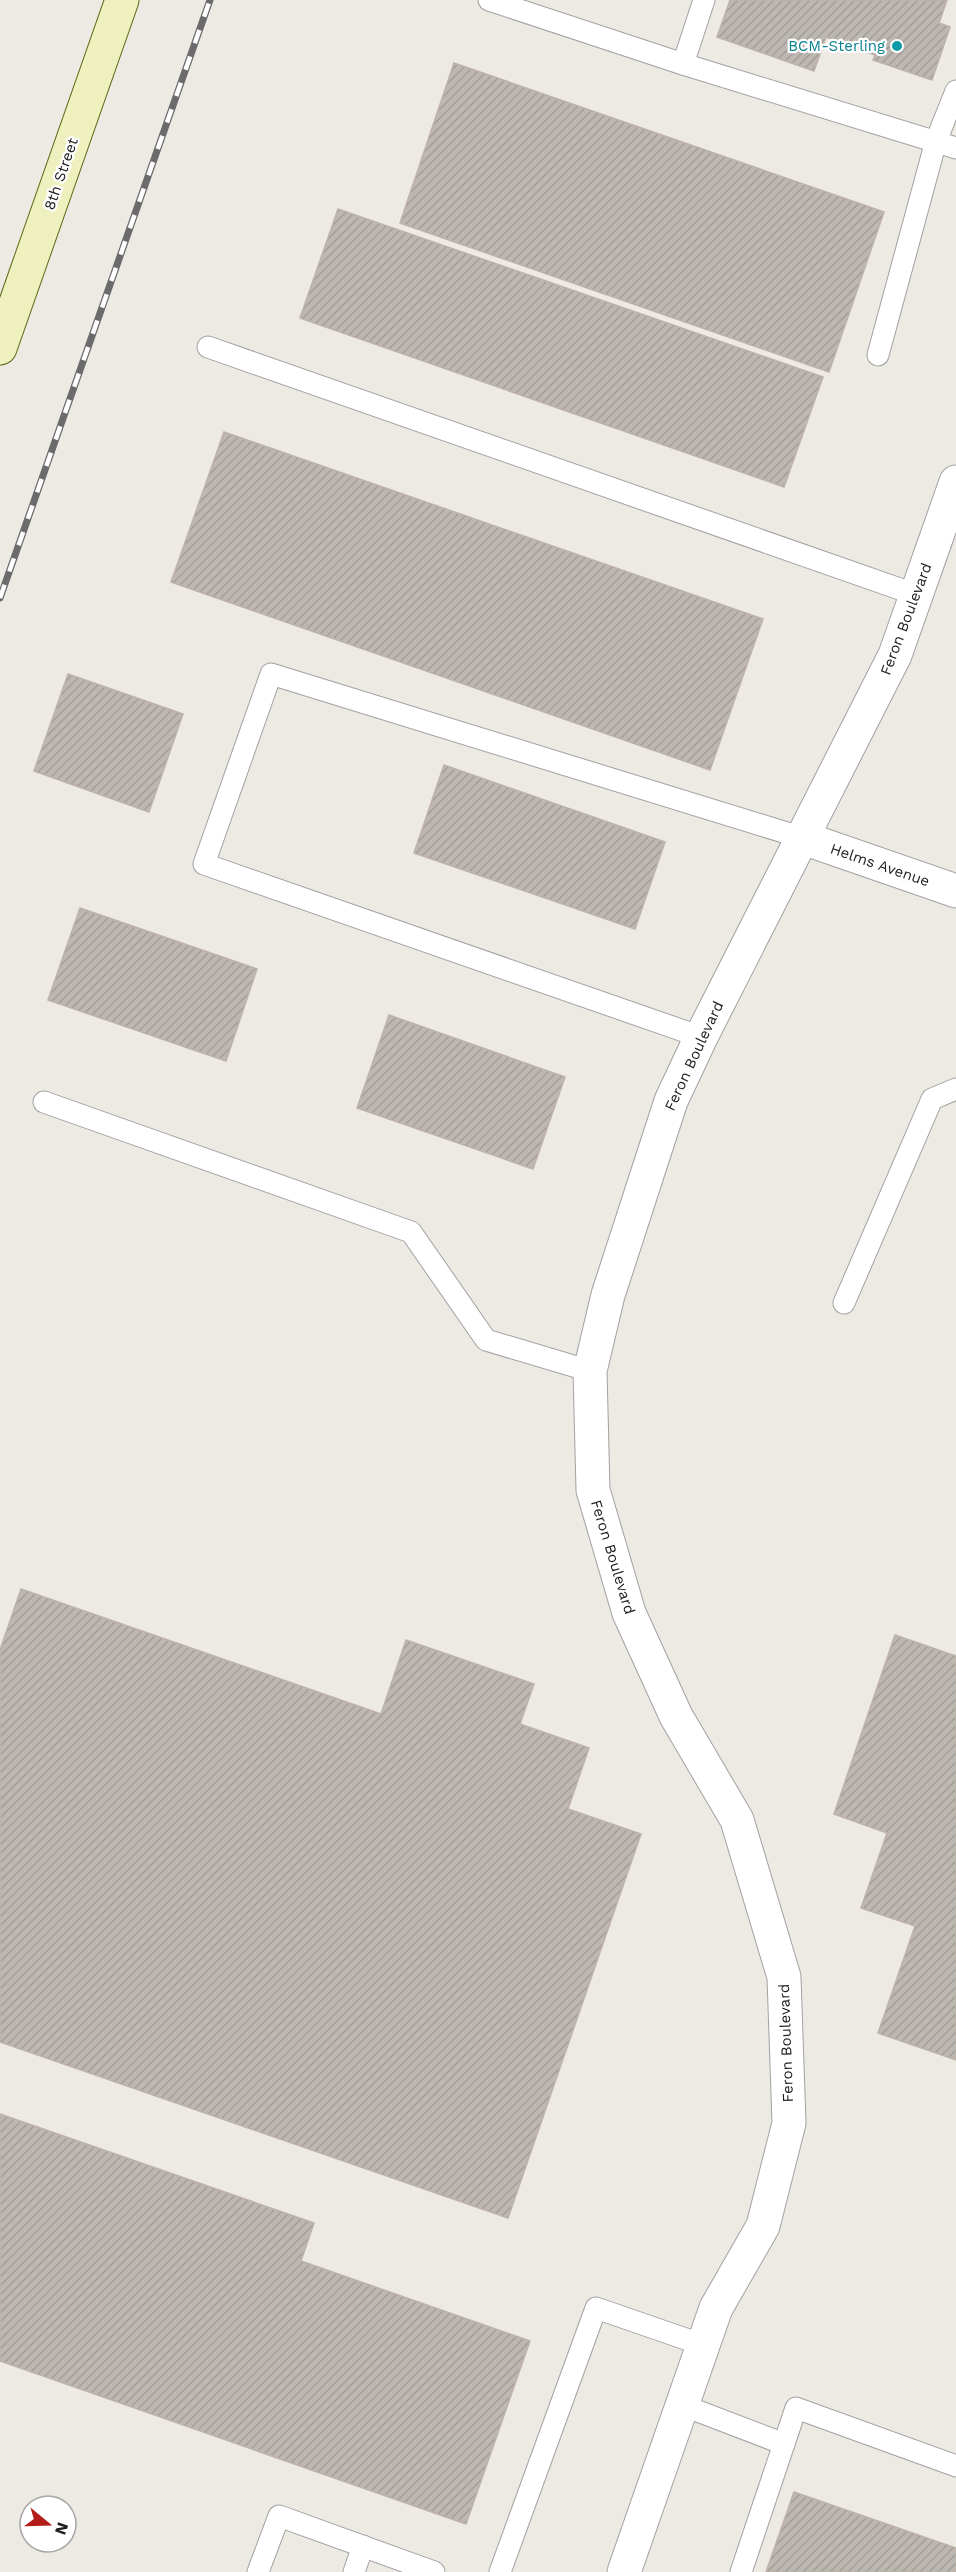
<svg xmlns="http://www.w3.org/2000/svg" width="956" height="2572" font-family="'Work Sans',sans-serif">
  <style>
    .building { fill: url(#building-hatch); stroke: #bdb2a9; stroke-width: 1.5 }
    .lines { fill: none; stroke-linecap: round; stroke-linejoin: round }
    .lane-casing { stroke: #a1a1a1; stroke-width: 23 }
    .street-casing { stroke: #a1a1a1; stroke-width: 35 }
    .secondary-casing { stroke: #5c6712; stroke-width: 35 }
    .lane { stroke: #fff; stroke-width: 21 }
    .street { stroke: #fff; stroke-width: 33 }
    .secondary { stroke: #eef1be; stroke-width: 33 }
    .rail-casing { stroke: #6b6b6b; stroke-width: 7 }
    .rail { stroke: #fff; stroke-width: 4.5; stroke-dasharray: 14; stroke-linecap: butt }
    .culture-dot { fill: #0f9aa8; stroke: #fff; stroke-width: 2 }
    .labels { text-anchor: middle; stroke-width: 4.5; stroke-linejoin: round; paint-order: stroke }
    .culture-label { font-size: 15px; fill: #0d838f; stroke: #fff; text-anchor: end }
    .street-label { font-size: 15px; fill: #1d1d1d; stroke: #fff }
  </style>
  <defs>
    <pattern id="building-hatch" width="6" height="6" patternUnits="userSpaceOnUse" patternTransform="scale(1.5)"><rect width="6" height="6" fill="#bdb7b2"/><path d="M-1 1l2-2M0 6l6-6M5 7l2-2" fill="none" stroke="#a29d99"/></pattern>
  </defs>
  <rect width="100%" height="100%" fill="#edeae4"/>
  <!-- building -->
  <g class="building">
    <path d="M730,0H947L939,23L950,27L932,80L873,60L875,55L826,37L814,71L717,37Z"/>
    <path d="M454,63L884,212L829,372L400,223Z"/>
    <path d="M338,209L823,377L784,487L300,318Z"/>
    <path d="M224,432L763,619L710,770L171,582Z"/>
    <path d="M68,674L183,714L149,812L34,771Z"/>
    <path d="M444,765L665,842L635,929L414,853Z"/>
    <path d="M80,908L257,969L226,1061L48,1000Z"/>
    <path d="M389,1015L565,1077L533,1169L357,1108Z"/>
    <path d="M21,1589L381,1714L406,1640L534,1684L520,1724L589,1748L568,1809L641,1834L508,2218L0,2042V1650Z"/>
    <path d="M895,1635L956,1656V2060L878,2033L915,1926L861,1908L887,1833L834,1814Z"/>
    <path d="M0,2114L314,2223L301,2261L530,2341L466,2524L0,2361Z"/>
    <path d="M794,2492L956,2548V2572H766Z"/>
  </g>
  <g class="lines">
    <defs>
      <g id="lane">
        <path d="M489,0L683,64L956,148"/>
        <path d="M683,64L704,0"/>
        <path d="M208,347L917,595"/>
        <path d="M878,355L936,141L956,91"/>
        <path d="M701,1037L204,864L271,674L803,838"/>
        <path d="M44,1102L411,1232L486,1340L590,1371"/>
        <path d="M844,1303L932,1099L956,1089"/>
        <path d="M682,2405L784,2444"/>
        <path d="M258,2572L279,2516L434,2572"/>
        <path d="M354,2572L363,2546"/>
        <path d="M500,2572L596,2308L703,2345"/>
        <path d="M741,2572L796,2408L956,2466"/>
      </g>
      <g id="street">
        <path d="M803,838L956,891"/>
        <path d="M624,2572L716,2308L763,2226L789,2123L784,1977L737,1820L676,1716L629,1613L593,1490L590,1371L608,1295L671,1101L701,1037L895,655L956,482"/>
      </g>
      <path id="secondary" d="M0,348L122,0"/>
    </defs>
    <!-- lane casing -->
    <use href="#lane" class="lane-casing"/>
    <!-- street casing -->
    <use href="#street" class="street-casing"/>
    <!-- secondary casing -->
    <use href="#secondary" class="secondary-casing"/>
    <!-- lane -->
    <use href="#lane" class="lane"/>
    <!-- street -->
    <use href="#street" class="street"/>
    <!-- secondary -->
    <use href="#secondary" class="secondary"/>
    <defs>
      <path id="rail" d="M0,598L210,0"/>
    </defs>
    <!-- rail casing -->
    <use href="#rail" class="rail-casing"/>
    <!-- rail -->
    <use href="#rail" class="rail"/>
  </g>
  <!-- markers -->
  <circle class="culture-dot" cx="897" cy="46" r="6"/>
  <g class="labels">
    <!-- culture labels -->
    <g class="culture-label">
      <text x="885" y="51">BCM-Sterling</text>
    </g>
    <!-- street labels -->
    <g class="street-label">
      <text transform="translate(61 174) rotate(-71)" y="5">8th Street</text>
      <text transform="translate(906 619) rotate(-69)" y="5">Feron Boulevard</text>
      <text transform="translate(880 865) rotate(19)" y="5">Helms Avenue</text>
      <text transform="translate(694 1056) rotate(-65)" y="5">Feron Boulevard</text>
      <text transform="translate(613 1557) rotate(73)" y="5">Feron Boulevard</text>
      <text transform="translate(786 2043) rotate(-92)" y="5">Feron Boulevard</text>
    </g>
  </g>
  <!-- north arrow -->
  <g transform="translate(48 2524) rotate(109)"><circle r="28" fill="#ffffff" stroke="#a5a5a5" stroke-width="1.5"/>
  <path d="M0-4.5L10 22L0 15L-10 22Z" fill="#b31c18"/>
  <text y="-9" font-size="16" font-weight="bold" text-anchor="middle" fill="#1d1d1d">N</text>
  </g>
</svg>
